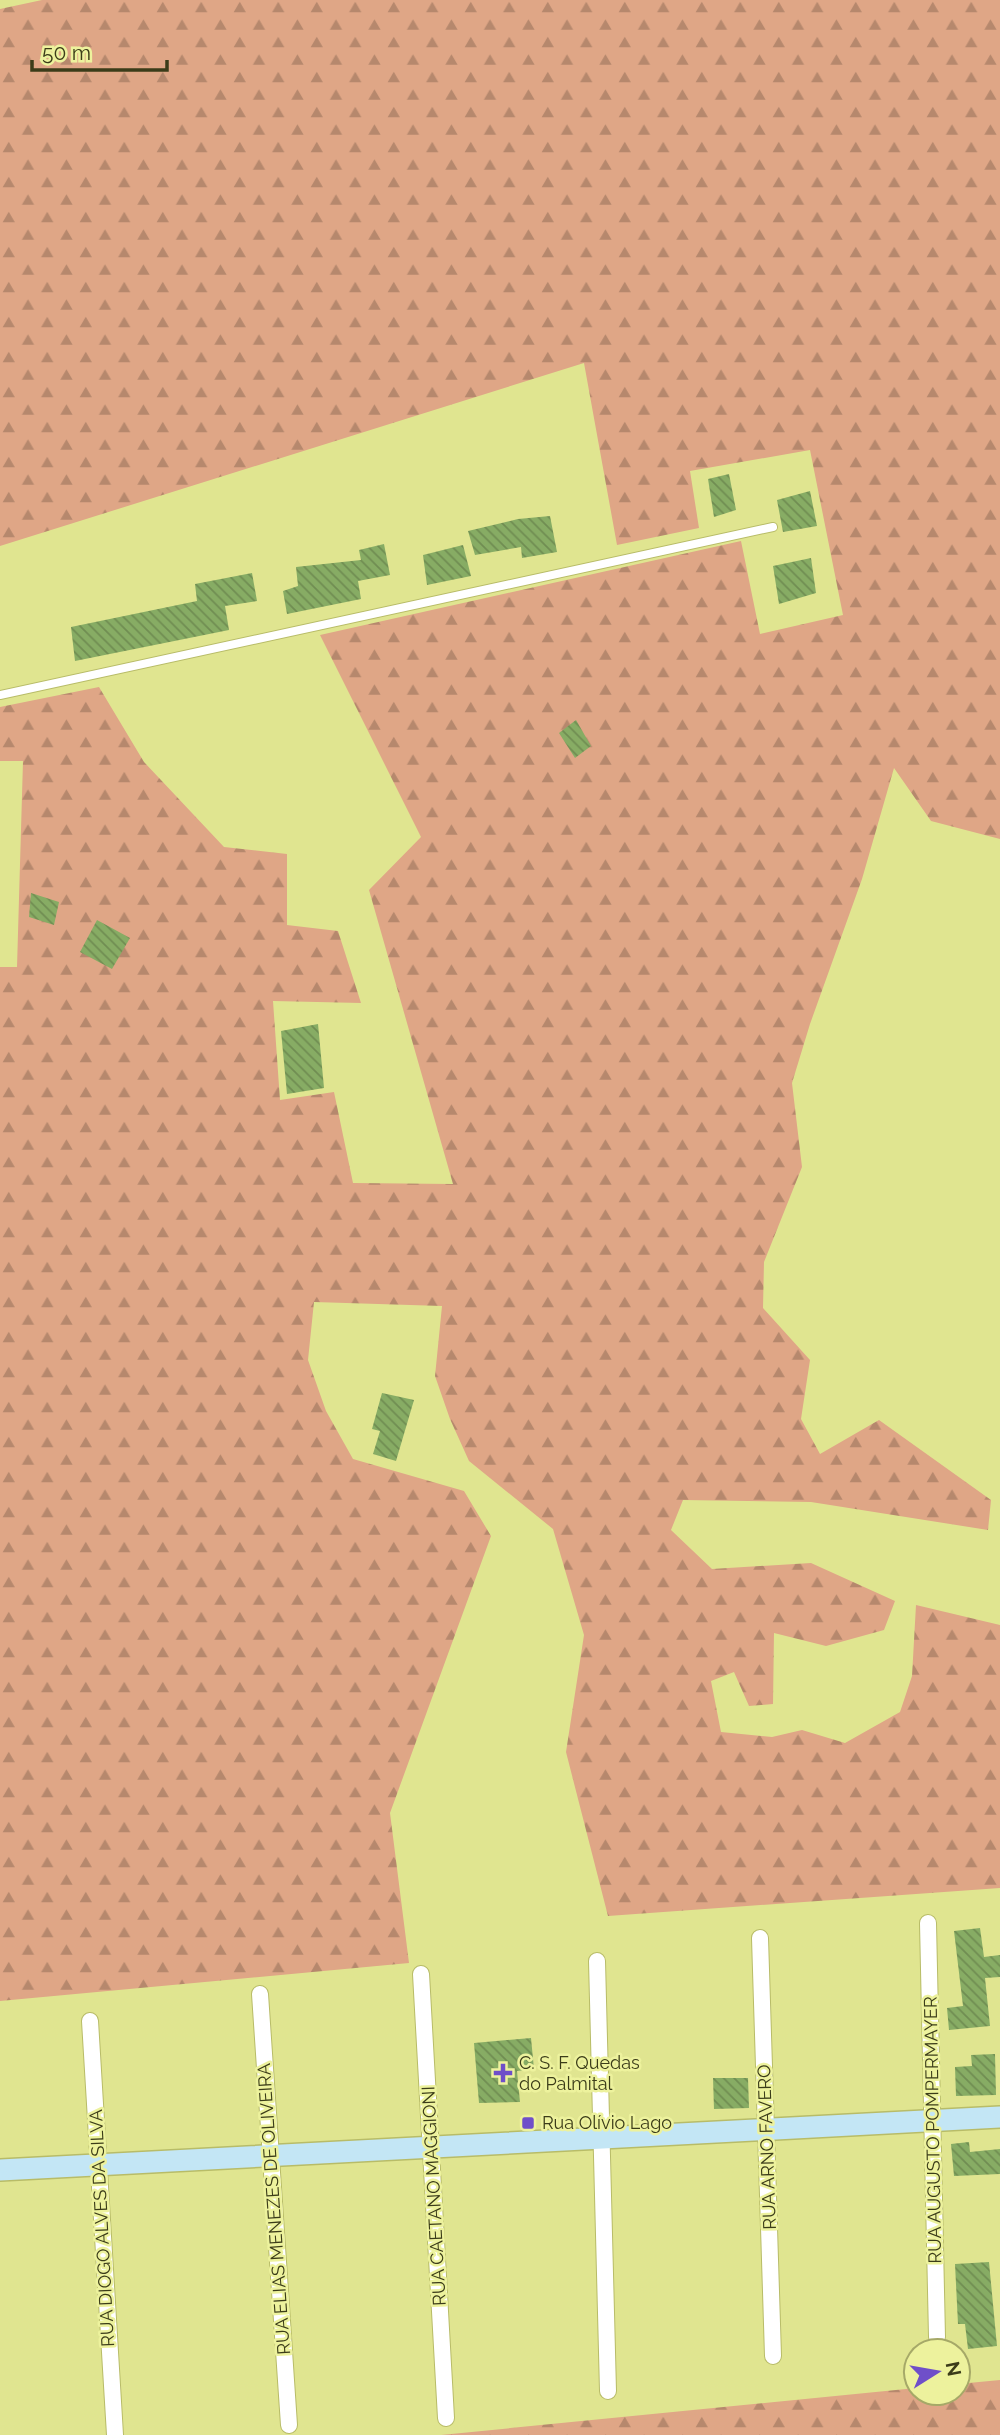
<svg xmlns="http://www.w3.org/2000/svg" width="1000" height="2435" font-family="Raleway,sans-serif">
  <style>
    .forest { fill: url(#forest-firs) }
    .building { fill: url(#building-back-hatch) }
    .lines { fill: none; stroke-linecap: round; stroke-linejoin: round }
    .lane-casing { stroke: #b8bc68; stroke-width: 10 }
    .street-casing { stroke: #b8bc68; stroke-width: 18 }
    .secondary-casing { stroke: #b8bc68; stroke-width: 24 }
    .lane { stroke: #fff; stroke-width: 8 }
    .street { stroke: #fff; stroke-width: 16 }
    .secondary { stroke: #c3e6f5; stroke-width: 21 }
    .poi-dot { fill: #6f4fc9; stroke: #edf29d; stroke-width: 2.5 }
    .labels { text-anchor: middle; stroke-width: 5; stroke-linejoin: round; paint-order: stroke }
    .poi-label { font-size: 18px; fill: #3b3c19; stroke: #edf29d; text-anchor: start }
    .street-label { font-size: 18px; fill: #3b3c19; stroke: #edf29d }
  </style>
  <defs>
    <pattern id="forest-firs" width="22" height="20" patternUnits="userSpaceOnUse" patternTransform="scale(1.75)"><rect width="22" height="20" fill="#dfa686"/><path d="M5 1l3.5 6h-7zM16 11l3.5 6h-7z" fill="#b6886d"/></pattern>
    <pattern id="building-back-hatch" width="6" height="6" patternUnits="userSpaceOnUse" patternTransform="scale(1.75)"><rect width="6" height="6" fill="#87ac64"/><path d="M-1 5l2 2M0 0l6 6M5-1l2 2" fill="none" stroke="#708d52"/></pattern>
  </defs>
  <rect width="100%" height="100%" fill="#e0e590"/>
  <!-- forest -->
  <g class="forest">
    <path d="M42,0H1000V839L931,821L894,768L862,879L810,1024L792,1083L802,1167L764,1262L763,1308L810,1360L801,1419L820,1454L879,1420L991,1500L988,1530L811,1502L683,1500L671,1530L712,1569L811,1563L895,1601L884,1630L826,1646L774,1633L773,1704L749,1706L734,1672L711,1681L721,1732L772,1737L802,1730L845,1743L900,1712L912,1676L916,1605L1000,1625V1888L608,1916L566,1752L584,1635L553,1529L469,1461L450,1419L435,1376L442,1306L314,1302L308,1360L326,1411L353,1459L464,1491L491,1536L390,1813L409,1963L0,2001V967H17L23,761H0V707L99,687L144,762L224,847L287,854V925L338,931L361,1003L273,1001L280,1100L334,1092L353,1183L453,1184L369,890L421,837L320,635L741,541L760,634L843,615L810,450L690,471L699,528L617,545L584,363L0,546V9Z"/>
    <path d="M1000,2380V2435H441L916,2388V2393H958V2384Z"/>
  </g>
  <!-- building -->
  <g class="building">
    <path d="M729,474L736,510L714,517L708,479Z"/>
    <path d="M810,491L817,526L783,532L777,500Z"/>
    <path d="M550,516L557,552L522,558L521,547L475,555L468,531L518,519Z"/>
    <path d="M384,544L390,575L358,581L361,599L287,614L283,591L298,586L296,567L361,560L359,550Z"/>
    <path d="M463,545L471,576L427,585L423,555Z"/>
    <path d="M811,558L816,593L779,604L773,566Z"/>
    <path d="M252,573L257,601L225,606L229,630L75,661L71,627L197,601L195,584Z"/>
    <path d="M576,720L591,746L575,758L559,733Z"/>
    <path d="M31,893L59,902L54,925L29,917Z"/>
    <path d="M97,920L130,938L112,969L80,952Z"/>
    <path d="M318,1024L324,1088L287,1094L281,1031Z"/>
    <path d="M382,1393L414,1400L396,1461L373,1454L380,1431L372,1429Z"/>
    <path d="M980,1928L984,1957L1000,1955V1977L985,1978L990,2026L949,2030L947,2008L963,2006L954,1931Z"/>
    <path d="M531,2038L534,2069L517,2071L520,2102L479,2103L474,2043Z"/>
    <path d="M995,2054L996,2095L956,2096L955,2067L972,2066L971,2055Z"/>
    <path d="M713,2078H748L749,2108L714,2109Z"/>
    <path d="M969,2142L970,2152L1000,2149V2174L954,2176L951,2144Z"/>
    <path d="M989,2262L997,2346L968,2349L965,2324H958L955,2264Z"/>
  </g>
  <g class="lines">
    <defs>
      <path id="lane" d="M0,695L773,527"/>
      <g id="street">
        <path d="M928,1923L937,2337"/>
        <path d="M760,1938L773,2356"/>
        <path d="M597,1961L608,2391"/>
        <path d="M421,1974L446,2418"/>
        <path d="M260,1994L289,2425"/>
        <path d="M90,2021L115,2435"/>
      </g>
      <path id="secondary" d="M0,2170L1000,2117"/>
    </defs>
    <!-- lane casing -->
    <use href="#lane" class="lane-casing"/>
    <!-- street casing -->
    <use href="#street" class="street-casing"/>
    <!-- secondary casing -->
    <use href="#secondary" class="secondary-casing"/>
    <!-- lane -->
    <use href="#lane" class="lane"/>
    <!-- street -->
    <use href="#street" class="street"/>
    <!-- secondary -->
    <use href="#secondary" class="secondary"/>
  </g>
  <!-- markers -->
  <g class="poi-dot">
    <path d="M499.5 2062.5h7v7h7v7h-7v7h-7v-7h-7v-7h7z"/>
    <rect x="521" y="2116" width="14" height="14" rx="3.5"/>
  </g>
  <g class="labels">
    <!-- poi labels -->
    <g class="poi-label">
      <text x="519" y="2069">C. S. F. Quedas<tspan x="519" dy="21">do Palmital</tspan></text>
      <text x="542" y="2129">Rua Olívio Lago</text>
    </g>
    <!-- street labels -->
    <g class="street-label">
      <text transform="translate(933 2130) rotate(-91)" y="6">RUA AUGUSTO POMPERMAYER</text>
      <text transform="translate(767 2147) rotate(-92)" y="6">RUA ARNO FAVERO</text>
      <text transform="translate(434 2196) rotate(-93)" y="6">RUA CAETANO MAGGIONI</text>
      <text transform="translate(274 2209) rotate(-94)" y="6">RUA ELIAS MENEZES DE OLIVEIRA</text>
      <text transform="translate(102 2228) rotate(-93)" y="6">RUA DIOGO ALVES DA SILVA</text>
    </g>
  </g>
  <!-- north arrow -->
  <g transform="translate(937 2372) rotate(79)"><circle r="33" fill="#edf29d" stroke="#a6a968" stroke-width="2"/>
  <path d="M0-5L12 26L0 18L-12 26Z" fill="#6f4fc9"/>
  <text y="-10" font-size="19" font-weight="bold" text-anchor="middle" fill="#3b3c19">N</text>
  </g>
  <!-- scale -->
  <path d="M32 60v10h135v-10" fill="none" stroke="#3b3c19" stroke-width="3.5"/>
  <text x="42" y="60" font-size="21" fill="#3b3c19" stroke="#edf29d" stroke-width="5" paint-order="stroke">50 m</text>
</svg>
